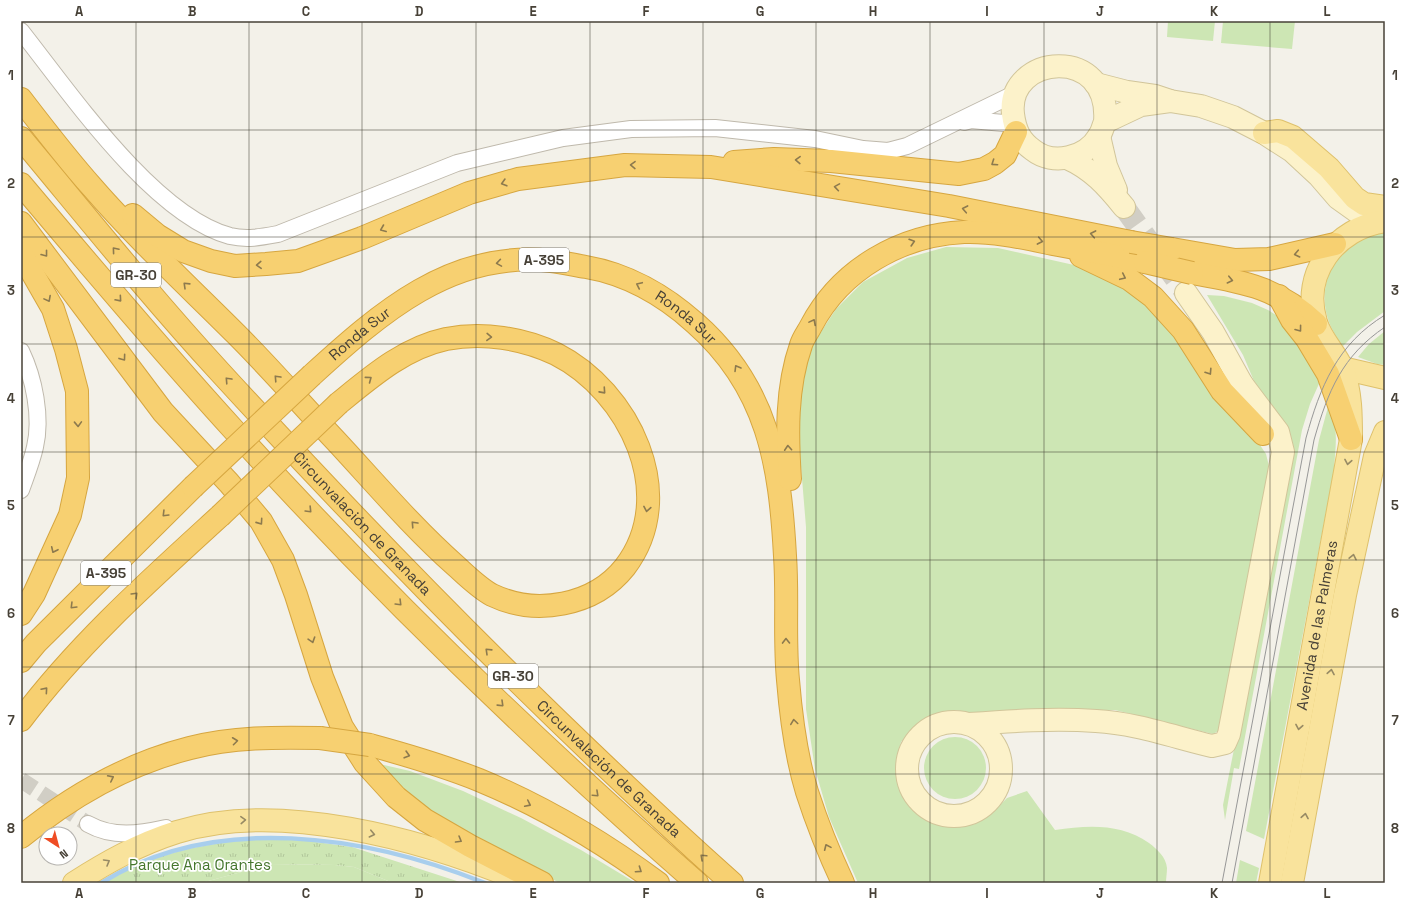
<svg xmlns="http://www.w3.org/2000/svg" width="1406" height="904" font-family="'Space Grotesk',sans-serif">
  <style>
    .grass { fill: #cde6b4 }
    .park { fill: url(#park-tufts) }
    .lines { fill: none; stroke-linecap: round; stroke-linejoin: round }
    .stream { stroke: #a8ceed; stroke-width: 4.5 }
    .street-tunnel { stroke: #d1cec5; stroke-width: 16; stroke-dasharray: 16 8; stroke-linecap: butt }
    .secondary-tunnel { stroke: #d1cec5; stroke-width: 22; stroke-dasharray: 22 11; stroke-linecap: butt }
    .street-casing { stroke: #bfb9ac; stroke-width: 18 }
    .secondary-casing { stroke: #d1c59a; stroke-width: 24 }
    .primary-casing { stroke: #dec16c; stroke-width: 24 }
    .highway-casing { stroke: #d6a640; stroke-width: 24 }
    .street { stroke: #fff; stroke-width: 16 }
    .secondary { stroke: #fcf2ca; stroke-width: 22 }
    .primary { stroke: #f9e39c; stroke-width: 22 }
    .highway { stroke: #f7d071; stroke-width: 22 }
    .tram { stroke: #979797; stroke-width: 1 }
    .highway-bridge-casing { stroke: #d6a640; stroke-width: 24; stroke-linecap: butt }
    .highway-bridge { stroke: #f7d071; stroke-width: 22 }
    .oneway { stroke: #8d7a4e }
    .oneway2 { stroke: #978a64 }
    .grid { fill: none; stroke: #474137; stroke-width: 1; stroke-opacity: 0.55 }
    .labels { text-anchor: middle; stroke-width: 3.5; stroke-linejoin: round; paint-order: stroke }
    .shield { fill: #fff; stroke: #7e7a73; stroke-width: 1 }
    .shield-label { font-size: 14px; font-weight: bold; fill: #474137 }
    .street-label { font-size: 15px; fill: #474137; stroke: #fff }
    .park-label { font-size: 15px; fill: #45762d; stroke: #fff }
    .neatline { fill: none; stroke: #474137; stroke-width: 1.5 }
    .grid-label { font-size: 13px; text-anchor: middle; font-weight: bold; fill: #474137 }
  </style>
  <defs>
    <pattern id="park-tufts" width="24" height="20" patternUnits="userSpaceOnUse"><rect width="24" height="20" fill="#cde6b4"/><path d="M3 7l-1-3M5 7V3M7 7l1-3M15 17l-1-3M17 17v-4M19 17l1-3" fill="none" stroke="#b1c69b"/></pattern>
  </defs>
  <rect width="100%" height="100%" fill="#f3f1e9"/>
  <!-- grass -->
  <g class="grass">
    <path d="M1168,21H1215L1213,41L1167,37Z"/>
    <path d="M1223,21H1295L1292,49L1221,43Z"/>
    <path d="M1385,232V311L1357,332L1343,346C1306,301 1327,242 1385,232Z"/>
    <path d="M946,247L998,248L1074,265L1122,284L1152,308L1258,442L1266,454L1269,466L1220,730L1213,734L1115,710L1036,711L982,716L956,710L934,714L915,726L901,742L896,762L898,786L911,809L930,822L952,827L975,824L993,812L1007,798L1027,791L1055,830C1088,825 1121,823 1149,843C1157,849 1166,857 1167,868C1167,873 1166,878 1166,883H858L829,817L815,769L806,709V527L797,418L801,381L813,344L836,309L863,282L907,258Z"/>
    <path d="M1207,295L1224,296L1252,303L1268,310L1282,319L1322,377L1310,404L1302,430L1239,769L1234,768L1225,820L1223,805L1290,464L1269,403L1254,381L1243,355Z"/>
    <path d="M1385,331V365L1377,364L1358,357L1369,344Z"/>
    <path d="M1328,407C1340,424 1335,450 1334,470L1264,839L1246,831L1319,440Z"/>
    <circle cx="955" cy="768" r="31"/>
    <path d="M371,762L410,771L463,791L521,818L581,850L636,883H560L452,830Z"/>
    <path d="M1240,860L1259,868L1256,883H1236Z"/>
    <path d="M271,864L335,865L354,867L393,883H201Z"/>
  </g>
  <!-- park -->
  <path class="park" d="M261,839L302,840L352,847L463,883H393L354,867L335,865L271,864L201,883H104C152,853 205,843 261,839Z"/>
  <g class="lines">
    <!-- stream -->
    <path class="stream" d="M101,883C215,811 367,836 485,883"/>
    <!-- street-tunnel -->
    <path class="street-tunnel" d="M21,780L88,824"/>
    <!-- secondary-tunnel -->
    <path class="secondary-tunnel" d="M1124,207L1186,293"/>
    <defs>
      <g id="street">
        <path d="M21,31C70,93 153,215 230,236C247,240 262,237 278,234L457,163L563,138L631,129L715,128L815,139L863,149L888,151L907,146L1016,93"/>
        <path d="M964,122L971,120L1014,124"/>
        <path d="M21,351C34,378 42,417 35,447C32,461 26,476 21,490"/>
        <path d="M88,824C113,838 139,834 166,828"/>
      </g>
      <g id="secondary">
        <path d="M1096,84L1127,92L1155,96L1170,101L1201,106L1233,117L1264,133L1292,151L1319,176L1338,198L1373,223"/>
        <path d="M1105,122C1111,44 1006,54 1013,114C1015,130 1020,141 1033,150C1053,166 1086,158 1099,136C1102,132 1103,126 1105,122L1141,105L1170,101"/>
        <path d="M1099,136L1106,166L1116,190"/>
        <path d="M1067,158C1092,169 1107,186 1124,207"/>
        <path d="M1186,293L1213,332L1248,395"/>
        <circle cx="954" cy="769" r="47"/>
        <path d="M969,724C1011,721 1054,718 1096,721C1135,723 1174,737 1212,746L1225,743L1229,734L1283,452L1278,432L1241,383"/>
      </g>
      <g id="primary">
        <path d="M1264,133L1278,131L1293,137L1329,168L1355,198L1364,204L1385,207"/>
        <path d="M1342,368L1385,378"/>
        <path d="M74,883C107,862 139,844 177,832C278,800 421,839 517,879"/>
        <path id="s1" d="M1270,883L1351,439C1351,415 1351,393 1343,370C1336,353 1321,340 1316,322C1301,273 1336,228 1385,221"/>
        <path d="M1292,883L1345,595L1375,456L1385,432"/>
      </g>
      <g id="highway">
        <path d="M21,99C44,129 67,159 92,187C137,239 188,286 236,334C271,369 303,406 336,441C375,483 413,528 456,566C467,576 479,588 492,595C536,616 594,606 625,567C680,495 629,391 556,354C523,338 483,332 446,339C404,348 371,377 339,403"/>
        <path id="s2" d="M21,138C86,216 150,296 219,371C382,549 552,722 732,883"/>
        <path d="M734,162L774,159L831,161L959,174L984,169L995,163L1005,155L1016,132"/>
        <path d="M21,184C90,266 160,349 232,428C377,589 534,740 697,883"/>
        <path d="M133,215L157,235L183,251L211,261L235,266L266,264L298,261L362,238L469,193L518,179L625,165L711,167L949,206L1131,242"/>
        <path d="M21,223L163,412L229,483L261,521L283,560L296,595L322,677L342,727L365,763L396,797L425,820L470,846L542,883"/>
        <path d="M1172,249L1235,260L1269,259L1335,244"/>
        <path d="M21,253L53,309L66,349L77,391L78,478L70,515L34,594L21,614"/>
        <path d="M1081,256L1129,279L1153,297L1183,330L1222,391L1263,434"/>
        <path d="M1192,273C1243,282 1278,287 1316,324"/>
        <path d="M1279,296L1292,320L1307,339L1328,374L1351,439"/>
        <path id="s3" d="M312,375C379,314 452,249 551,261C562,262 574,265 586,267C627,274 665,296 695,323C768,387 780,464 785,556C788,597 784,638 788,680C791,717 796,756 807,792C817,823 829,853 843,883"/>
        <path d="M790,479C787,435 786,388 801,345C803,338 808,332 811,326C841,269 901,235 964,232C994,231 1024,238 1053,244C1084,250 1115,255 1145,262"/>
        <path d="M21,661L36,643L193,487"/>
        <path d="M21,720C78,644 150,580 220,516"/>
        <path d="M370,745C407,755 444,766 479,780C542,806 604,843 658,883"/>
        <path d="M21,837C71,796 127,764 190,748C232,737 277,737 320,738"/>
      </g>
    </defs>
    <!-- street casing -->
    <use href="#street" class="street-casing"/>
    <!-- secondary casing -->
    <use href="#secondary" class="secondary-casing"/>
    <!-- primary casing -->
    <use href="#primary" class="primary-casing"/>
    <!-- highway casing -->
    <use href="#highway" class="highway-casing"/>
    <!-- street -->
    <use href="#street" class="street"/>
    <!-- secondary -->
    <use href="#secondary" class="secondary"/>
    <!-- primary -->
    <use href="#primary" class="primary"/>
    <!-- highway -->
    <use href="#highway" class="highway"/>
    <!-- tram -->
    <g class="tram">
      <path d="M1222,883L1306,438C1320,387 1337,344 1385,315"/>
      <path d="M1232,883L1314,440C1328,391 1342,356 1385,327"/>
    </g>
    <defs>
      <g id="highway-bridge">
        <path d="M1131,242L1172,249"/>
        <path d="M1145,262L1192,273"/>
        <path d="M193,487L312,375"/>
        <path d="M220,516L339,403"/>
        <path d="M320,738L370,745"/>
      </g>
    </defs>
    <!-- highway-bridge casing -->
    <use href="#highway-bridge" class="highway-bridge-casing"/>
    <!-- highway-bridge -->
    <use href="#highway-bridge" class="highway-bridge"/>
  </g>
  <!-- one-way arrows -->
  <defs><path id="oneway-chevron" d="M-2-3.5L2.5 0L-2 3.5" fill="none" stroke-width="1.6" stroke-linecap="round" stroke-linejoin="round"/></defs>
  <g class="oneway">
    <use href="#oneway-chevron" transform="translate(798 160) rotate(-178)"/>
    <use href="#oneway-chevron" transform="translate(994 163) rotate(146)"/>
    <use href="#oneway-chevron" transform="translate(633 165) rotate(-179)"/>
    <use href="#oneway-chevron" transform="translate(504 183) rotate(164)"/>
    <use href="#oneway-chevron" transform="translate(837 187) rotate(-171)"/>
    <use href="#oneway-chevron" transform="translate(965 209) rotate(-169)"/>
    <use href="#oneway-chevron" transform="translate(383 229) rotate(158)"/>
    <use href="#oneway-chevron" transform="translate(1093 234) rotate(-169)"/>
    <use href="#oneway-chevron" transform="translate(1040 241) rotate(11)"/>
    <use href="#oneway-chevron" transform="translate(912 242) rotate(-17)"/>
    <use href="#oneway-chevron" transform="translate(115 250) rotate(-130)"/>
    <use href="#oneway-chevron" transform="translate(45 254) rotate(52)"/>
    <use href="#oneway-chevron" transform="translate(1297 254) rotate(168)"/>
    <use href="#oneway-chevron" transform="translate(499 263) rotate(171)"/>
    <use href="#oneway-chevron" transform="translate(259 265) rotate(177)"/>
    <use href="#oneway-chevron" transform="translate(1123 277) rotate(25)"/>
    <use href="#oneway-chevron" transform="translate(1230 280) rotate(13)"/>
    <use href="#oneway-chevron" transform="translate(186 285) rotate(-136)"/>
    <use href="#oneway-chevron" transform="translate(639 285) rotate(-155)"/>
    <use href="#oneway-chevron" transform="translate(48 299) rotate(62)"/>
    <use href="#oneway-chevron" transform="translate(119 299) rotate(49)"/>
    <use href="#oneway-chevron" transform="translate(813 322) rotate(-62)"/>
    <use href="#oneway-chevron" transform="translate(1299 329) rotate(53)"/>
    <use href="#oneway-chevron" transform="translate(489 337) rotate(2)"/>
    <use href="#oneway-chevron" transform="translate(123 358) rotate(54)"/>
    <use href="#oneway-chevron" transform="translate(737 368) rotate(-121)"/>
    <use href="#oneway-chevron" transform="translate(1209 372) rotate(57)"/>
    <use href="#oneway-chevron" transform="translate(277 378) rotate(-133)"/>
    <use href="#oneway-chevron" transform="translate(369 379) rotate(-37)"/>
    <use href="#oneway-chevron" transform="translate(228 380) rotate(-133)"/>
    <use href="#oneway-chevron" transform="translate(603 391) rotate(48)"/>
    <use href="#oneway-chevron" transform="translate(78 424) rotate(88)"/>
    <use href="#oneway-chevron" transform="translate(788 448) rotate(-94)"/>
    <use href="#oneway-chevron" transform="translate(647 509) rotate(100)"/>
    <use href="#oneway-chevron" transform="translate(309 510) rotate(46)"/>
    <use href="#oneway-chevron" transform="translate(165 514) rotate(135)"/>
    <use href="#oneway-chevron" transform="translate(260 522) rotate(55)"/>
    <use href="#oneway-chevron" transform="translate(414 524) rotate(-133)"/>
    <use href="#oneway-chevron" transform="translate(54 550) rotate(115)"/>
    <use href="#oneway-chevron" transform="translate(135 595) rotate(-45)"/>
    <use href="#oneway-chevron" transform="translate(399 603) rotate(45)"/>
    <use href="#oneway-chevron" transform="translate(73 606) rotate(135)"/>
    <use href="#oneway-chevron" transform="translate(312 640) rotate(72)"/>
    <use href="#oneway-chevron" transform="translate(786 641) rotate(-91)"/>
    <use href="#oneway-chevron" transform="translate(488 651) rotate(-136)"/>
    <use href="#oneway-chevron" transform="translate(45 690) rotate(-49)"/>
    <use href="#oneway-chevron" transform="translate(501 704) rotate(44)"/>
    <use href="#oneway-chevron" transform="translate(794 722) rotate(-98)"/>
    <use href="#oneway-chevron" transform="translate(235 741) rotate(-7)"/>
    <use href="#oneway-chevron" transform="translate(407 755) rotate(16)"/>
    <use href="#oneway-chevron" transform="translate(111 778) rotate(-27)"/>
    <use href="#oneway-chevron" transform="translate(596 794) rotate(43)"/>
    <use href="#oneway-chevron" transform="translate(528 804) rotate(26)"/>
    <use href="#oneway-chevron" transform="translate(459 840) rotate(30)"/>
    <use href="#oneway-chevron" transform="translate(827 847) rotate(-114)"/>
    <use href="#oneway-chevron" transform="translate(703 857) rotate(-137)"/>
    <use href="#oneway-chevron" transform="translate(639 870) rotate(34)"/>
  </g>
  <g class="oneway2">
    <use href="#oneway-chevron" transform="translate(1348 462) rotate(100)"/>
    <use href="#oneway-chevron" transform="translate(1353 557) rotate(-78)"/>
    <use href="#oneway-chevron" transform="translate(1331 672) rotate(-80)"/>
    <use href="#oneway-chevron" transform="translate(1299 727) rotate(100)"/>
    <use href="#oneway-chevron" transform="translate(1305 816) rotate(-80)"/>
    <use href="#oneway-chevron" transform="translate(243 820) rotate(-3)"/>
    <use href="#oneway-chevron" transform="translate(372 834) rotate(13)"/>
    <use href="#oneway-chevron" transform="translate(107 862) rotate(-30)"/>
  </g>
  <!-- grid -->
  <path class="grid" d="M136,21V883M249,21V883M362,21V883M476,21V883M590,21V883M703,21V883M816,21V883M930,21V883M1044,21V883M1157,21V883M1270,21V883M21,130H1385M21,237H1385M21,344H1385M21,452H1385M21,560H1385M21,667H1385M21,774H1385"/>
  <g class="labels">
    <!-- shield labels -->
    <g class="shield">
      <rect x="519" y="248" width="50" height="24" rx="3"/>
      <rect x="111" y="263" width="50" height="24" rx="3"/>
      <rect x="81" y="561" width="50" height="24" rx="3"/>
      <rect x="488" y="664" width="50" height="24" rx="3"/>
    </g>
    <g class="shield-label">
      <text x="544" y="265">A-395</text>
      <text x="136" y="280">GR-30</text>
      <text x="106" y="578">A-395</text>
      <text x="513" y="681">GR-30</text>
    </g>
    <!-- street labels -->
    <g class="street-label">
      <text dy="5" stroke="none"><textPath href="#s3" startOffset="423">Ronda Sur</textPath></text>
      <text dy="5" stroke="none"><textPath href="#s3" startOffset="63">Ronda Sur</textPath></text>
      <text dy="5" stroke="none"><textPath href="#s2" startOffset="515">Circunvalación de Granada</textPath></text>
      <text dy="5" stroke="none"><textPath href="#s1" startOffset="262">Avenida de las Palmeras</textPath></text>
      <text dy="5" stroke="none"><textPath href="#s2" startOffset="863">Circunvalación de Granada</textPath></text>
    </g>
    <!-- park labels -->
    <g class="park-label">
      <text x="200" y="870">Parque Ana Orantes</text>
    </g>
  </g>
  <!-- border -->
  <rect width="1406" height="904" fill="none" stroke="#ffffff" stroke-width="44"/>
  <!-- north arrow -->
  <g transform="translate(58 846) rotate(144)"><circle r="19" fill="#ffffff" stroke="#b5b3af"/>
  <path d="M0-3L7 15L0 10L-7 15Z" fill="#ef4c24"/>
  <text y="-6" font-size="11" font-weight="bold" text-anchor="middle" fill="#474137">N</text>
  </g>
  <rect x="22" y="22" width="1362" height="860" class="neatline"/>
  <g class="grid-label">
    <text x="79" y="16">A</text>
    <text x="192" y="16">B</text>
    <text x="306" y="16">C</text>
    <text x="419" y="16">D</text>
    <text x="533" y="16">E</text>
    <text x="646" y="16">F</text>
    <text x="760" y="16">G</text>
    <text x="873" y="16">H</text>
    <text x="987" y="16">I</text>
    <text x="1100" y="16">J</text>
    <text x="1214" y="16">K</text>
    <text x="1327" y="16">L</text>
    <text x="11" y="80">1</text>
    <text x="1395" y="80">1</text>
    <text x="11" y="188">2</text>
    <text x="1395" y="188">2</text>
    <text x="11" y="295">3</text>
    <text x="1395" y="295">3</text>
    <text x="11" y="403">4</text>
    <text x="1395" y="403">4</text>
    <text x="11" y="510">5</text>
    <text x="1395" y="510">5</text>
    <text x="11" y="618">6</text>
    <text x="1395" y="618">6</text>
    <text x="11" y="725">7</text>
    <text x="1395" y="725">7</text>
    <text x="11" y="833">8</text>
    <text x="1395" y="833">8</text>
    <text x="79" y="898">A</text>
    <text x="192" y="898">B</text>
    <text x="306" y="898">C</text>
    <text x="419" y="898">D</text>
    <text x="533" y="898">E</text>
    <text x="646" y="898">F</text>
    <text x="760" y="898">G</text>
    <text x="873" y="898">H</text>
    <text x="987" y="898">I</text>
    <text x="1100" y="898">J</text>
    <text x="1214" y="898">K</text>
    <text x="1327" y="898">L</text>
  </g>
</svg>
